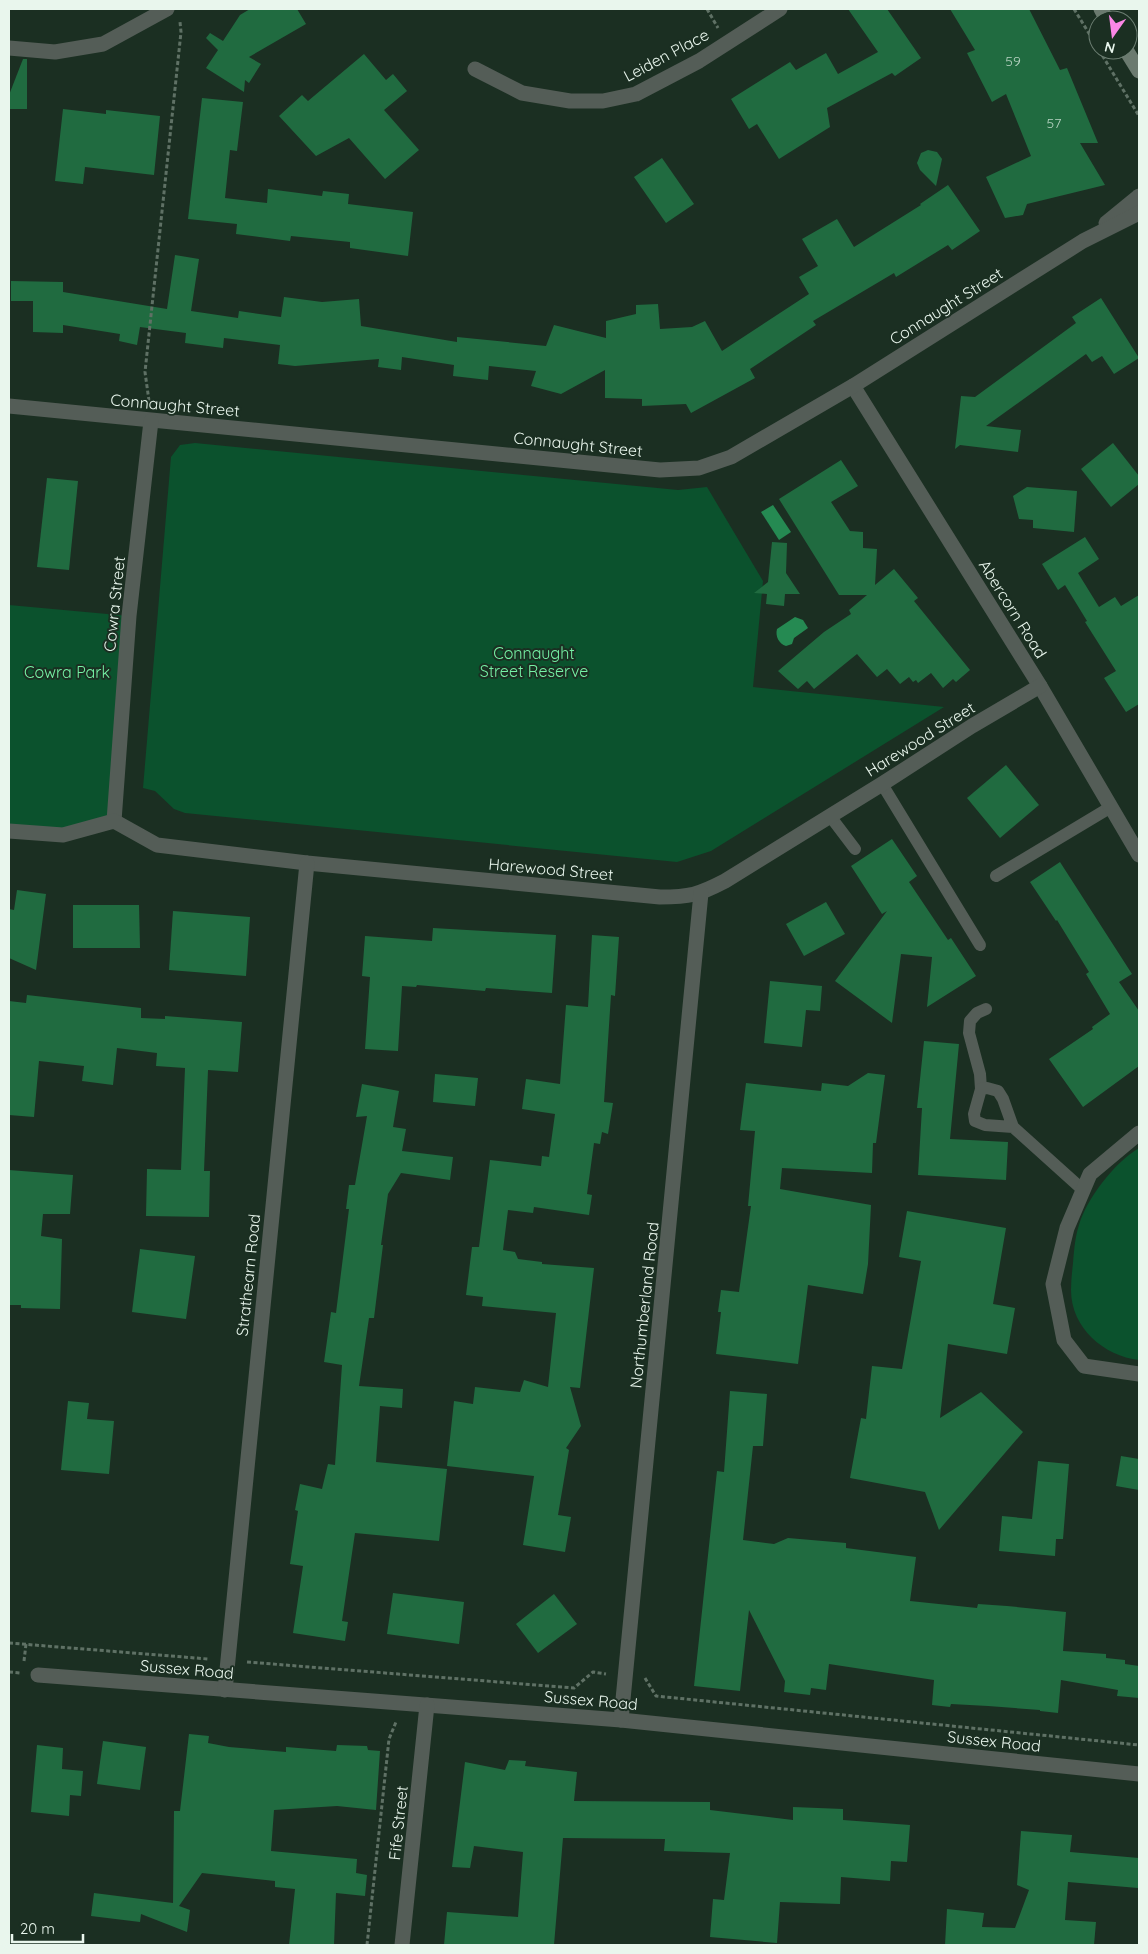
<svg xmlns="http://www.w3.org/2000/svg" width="1148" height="1954" font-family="Quicksand,sans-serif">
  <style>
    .green { fill: #0b522d }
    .water { fill: #258a52 }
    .building { fill: #206b40 }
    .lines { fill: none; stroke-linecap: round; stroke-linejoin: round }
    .path { stroke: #5f7165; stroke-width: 3; stroke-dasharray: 4 2.5; stroke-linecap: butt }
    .lane { stroke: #545d57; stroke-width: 12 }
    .street { stroke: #545d57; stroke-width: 15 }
    .secondary { stroke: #6b7a6f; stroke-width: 15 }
    .labels { text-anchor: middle; stroke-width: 4; stroke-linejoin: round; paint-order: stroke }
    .number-label { font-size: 14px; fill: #b7d3c2 }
    .street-label { font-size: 16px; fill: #e9f6ed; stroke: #1b2f22 }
    .park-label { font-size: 16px; fill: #76f2a5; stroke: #1b2f22 }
  </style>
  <rect width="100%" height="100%" fill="#1b2f22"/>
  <!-- green -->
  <g class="green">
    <path d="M195,443L678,490L707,487L763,581L753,687L944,707L711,851L677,862L185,813L174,809L155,791L143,788L171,457L180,445Z"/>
    <path d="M9,605L129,616L114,821L63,835L9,831Z"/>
    <path d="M1139,1148V1360C1104,1356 1071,1328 1071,1290C1071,1281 1072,1272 1073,1263C1074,1251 1075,1237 1079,1225C1087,1198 1115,1162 1139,1148Z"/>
  </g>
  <!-- water -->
  <g class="water">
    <path d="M773,505L791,532L779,540L761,512Z"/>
    <path d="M795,617L803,620L808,628L794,638L792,644L786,646C779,644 775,636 777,629Z"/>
  </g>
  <!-- building -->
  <g class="building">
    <path d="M250,9H297L306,24L249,57L261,64L249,83L245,80L244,92L206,68L218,50L206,38L210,33L223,41L240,15Z"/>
    <path d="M848,9H887L921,58L895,76L892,73L827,108L830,127L779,159L757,124L749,129L731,99L790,62L796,70L826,53L838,74L878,52Z"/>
    <path d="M950,9H1029L1060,70L1067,68L1098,143H1080L1105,185L1027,204L1023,215L1005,218L986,177L1031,156L1006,94L992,102L967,53L975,50Z"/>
    <path d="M364,54L386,80L393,74L407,91L384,110L419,150L385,179L349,138L316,156L279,116L302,95L308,101Z"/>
    <path d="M23,59H27V109H9V95Z"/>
    <path d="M202,98L243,102L237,151L230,150L225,198L267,203L268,189L322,196L323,191L349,194L348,204L413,212L408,256L350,248V242L291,236L290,241L236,234L237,224L188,219Z"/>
    <path d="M63,109L106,114V110L160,116L154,175L85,167L83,184L55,181Z"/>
    <path d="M928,150L937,152L942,159L936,186L920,170L917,163L921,153Z"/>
    <path d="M662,158L694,204L666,223L634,177Z"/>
    <path d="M948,185L980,231L952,250L948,245L896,277L894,273L813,321L816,325L750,369L755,378L691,413L686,404L642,406V399L605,398V370L561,394L531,386L536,371L489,366L488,380L453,376L454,365L402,357L401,370L378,367L379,359L295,366L278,364L280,345L224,338L223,348L185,343L186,333L140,327L137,345L119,341L120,334L63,325V333L33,332V301H11V281L63,282V292L167,309L175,255L199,259L191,311L238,318L239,311L281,317L284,297L322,302L359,299L361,326L457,342V337L546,346L554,325L606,338V321L636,314V305L658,304L660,329L692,327L705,321L722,351L809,294L799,277L818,266L802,239L837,219L854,247L921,205L920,204Z"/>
    <path d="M1101,298L1139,358L1114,374L1102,356L1092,362L1086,354L986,426L1021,430L1018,452L960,445L955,449L961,396L975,397L1076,323L1072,317Z"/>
    <path d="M1113,443L1139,476V484L1111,507L1081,469Z"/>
    <path d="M841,460L858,486L831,502L850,531L863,532V548L877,549L875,585L894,569L918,598L914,601L970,670L956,682L953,679L943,688L931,673L918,683L916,680L913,682L909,677L900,684L887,669L877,677L857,654L814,689L807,681L798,689L778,671L824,632L851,614L849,610L867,595H839L779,499Z"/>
    <path d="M47,478L78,481L69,570L37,567Z"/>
    <path d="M1027,487L1077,491L1074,532L1033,528V520L1019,519L1013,496Z"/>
    <path d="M1085,537L1099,559L1078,573L1099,607L1115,597L1121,606L1139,595V704L1126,712L1104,678L1116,671L1085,622L1087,621L1065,585L1058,590L1042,564Z"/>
    <path d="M772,542L787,543L786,573L800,594H785L784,606L766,604L767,594L754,593L768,582Z"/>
    <path d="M1006,765L1039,805L1000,838L967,798Z"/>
    <path d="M892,839L917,876L909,882L948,940L951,938L976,976L927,1007L932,957L901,954L892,1023L835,981L887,911L882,914L851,866Z"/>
    <path d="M1060,862L1132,974L1119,982L1139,1011V1066L1083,1107L1049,1059L1093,1029L1092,1027L1110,1014L1086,974L1089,972L1057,920L1056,921L1030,882Z"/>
    <path d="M17,890L46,894L36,970L9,958V909L14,910Z"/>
    <path d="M826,902L845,934L804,956L786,924Z"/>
    <path d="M73,905H139L140,948H73Z"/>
    <path d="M173,911L250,917L246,976L169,970Z"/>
    <path d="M433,928L556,935L552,993L486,988L485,991L417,985L416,987L402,986L398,1051L365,1049L370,977L362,976L365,936L432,941Z"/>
    <path d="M592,935L619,937L615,996L611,995L604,1102L613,1103L608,1134L602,1132L600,1144L594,1143L587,1194L592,1195L589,1215L534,1207L533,1213L508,1210L503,1250L515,1252L518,1259L542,1262V1264L594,1268L580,1388L570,1387L581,1426L566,1448L569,1450L558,1515L571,1517L565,1552L523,1545L534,1476L447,1466L454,1401L473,1404L475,1387L520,1392L524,1380L548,1387L556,1313L482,1306L483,1297L466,1295L472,1247H479L490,1160L541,1166L542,1156L549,1157L555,1114L522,1109L526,1079L560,1084L566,1005L588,1007Z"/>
    <path d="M770,981L822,986L820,1011L806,1010L802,1047L764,1043Z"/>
    <path d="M27,995L141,1008V1018L165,1019V1016L242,1022L238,1072L208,1070L204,1171H210L209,1217L146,1216L147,1169L181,1170L185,1068L156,1066L157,1053L117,1048L113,1085L82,1081L84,1066L39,1061L34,1117L9,1115V1001L26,1003Z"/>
    <path d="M924,1041L959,1044L950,1139L1008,1142L1006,1180L918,1175L922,1108H917Z"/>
    <path d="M868,1073L885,1075L876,1143H873L872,1173L782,1168L780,1189L871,1205L868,1264L863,1294L808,1285L798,1364L716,1354L721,1312H718L721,1290L739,1292L751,1206H748L755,1131L740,1130L746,1083L821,1091L822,1083L848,1086Z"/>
    <path d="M435,1074L478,1078L475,1106L433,1102Z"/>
    <path d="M362,1084L399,1091L393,1127L406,1129L402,1151L453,1157L450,1180L401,1173L388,1194L381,1245H383L374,1318H369L359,1386L403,1389L402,1408L380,1406L376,1462L447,1469L439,1541L355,1533L342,1621L348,1622L345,1641L293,1633L303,1566L290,1564L298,1511L295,1510L300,1484L322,1489L328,1464L335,1465L342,1365L324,1362L331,1312L336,1313L349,1209H346L349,1185H355L367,1116L356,1117Z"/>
    <path d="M9,1170L73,1175L70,1214H43L41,1236L62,1239L60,1309L21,1308V1305H9Z"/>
    <path d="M907,1211L1006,1228L993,1304L1015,1308L1007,1354L948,1344L940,1418L981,1392L1023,1432L939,1530L925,1492L850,1478L861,1418L866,1419L872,1366L902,1369L921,1261L899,1257Z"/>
    <path d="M140,1249L195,1256L186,1319L132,1312Z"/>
    <path d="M730,1391L767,1394L763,1446H753L743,1540L774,1544L788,1538L846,1543V1548L916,1557L910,1601L977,1608L978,1604L1007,1606L1066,1612L1063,1651L1106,1654V1658L1125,1660V1664L1139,1666V1698L1117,1696L1118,1690L1061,1680L1058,1713L1040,1711V1710L988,1706L951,1704L950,1707L932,1705L934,1680L829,1664L826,1690L811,1688L810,1695L784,1692L785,1681L749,1610L740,1691L694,1686L717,1471L724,1472Z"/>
    <path d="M68,1401L89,1403L87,1419L114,1421L109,1474L61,1470Z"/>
    <path d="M1121,1456L1139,1459V1490L1116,1486Z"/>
    <path d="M1038,1461L1069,1464L1063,1539H1056L1055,1556L999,1551L1002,1516L1032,1519Z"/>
    <path d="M393,1593L464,1602L459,1644L387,1634Z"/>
    <path d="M554,1594L577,1624L538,1653L516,1624Z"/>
    <path d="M189,1734L209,1736L208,1743L229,1747L286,1752V1747L336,1751L337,1745L367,1746L368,1750L380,1751L376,1810L337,1806L274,1810L271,1851L357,1859L356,1873L367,1875L365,1896L336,1893L334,1945H289L295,1889L275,1887V1881L202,1873L179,1906L190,1910L187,1932L141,1914L140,1922L91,1916L94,1893L173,1903L174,1811H180Z"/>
    <path d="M103,1741L146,1747L140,1790L97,1784Z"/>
    <path d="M37,1745L63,1748L62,1769L83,1771L81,1796L70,1795L69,1816L31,1812Z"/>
    <path d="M509,1760L526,1761L525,1766L577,1772L574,1801L710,1802V1810L793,1820V1807L843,1809V1820L910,1825L907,1862L891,1861L890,1881L841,1877L840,1904L780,1902L777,1943L710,1937L713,1899L724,1900L730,1853L664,1851L665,1839L563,1838L554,1945H444L447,1912L518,1917L523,1852L474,1846L470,1868L452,1867L465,1762L505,1770Z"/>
    <path d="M1021,1831L1072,1835L1070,1852L1139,1858L1138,1888L1068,1882L1065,1920L1096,1922L1094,1945H945L947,1909L984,1913L982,1927L1015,1928L1029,1890L1017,1885Z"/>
  </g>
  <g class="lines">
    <!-- path -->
    <g class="path">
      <path d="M707,9L718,28"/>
      <path d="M1074,9L1098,48"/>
      <path d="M1099,50L1139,116"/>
      <path d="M149,401L145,372L181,32L180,22"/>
      <path d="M9,1643L208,1659"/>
      <path d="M24,1661L26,1644"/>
      <path d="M247,1662L574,1688L593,1672L606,1674"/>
      <path d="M9,1672L20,1673"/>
      <path d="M645,1678L656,1696L1139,1745"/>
      <path d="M367,1945L389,1739L396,1722"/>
    </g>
    <!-- lane -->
    <g class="lane">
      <path d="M882,784L980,945"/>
      <path d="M830,816L855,849"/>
      <path d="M996,876L1111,807"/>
      <path d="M981,1089L980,1074L969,1033L970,1021L977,1013L986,1009"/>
      <path d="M1013,1127L1003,1099L998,1091L987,1088L981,1089L974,1114L975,1121L985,1125L1013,1127L1083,1190"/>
    </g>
    <!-- street -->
    <g class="street">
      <path d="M9,48L55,52L103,44L167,9"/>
      <path d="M475,69L522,93L570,101H603L636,94L699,61L780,9"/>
      <path d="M1106,223L1139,196"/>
      <path d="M853,386L1040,686L1139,855"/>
      <path d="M9,406L660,470L699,468L731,457L853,386L1083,241L1139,213"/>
      <path d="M114,821L129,616L151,421"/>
      <path d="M9,831L63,835L114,821L157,845L307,863L660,897C690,897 698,895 725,881L882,784L972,726L1040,686"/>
      <path d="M1139,1133L1090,1174L1067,1228L1053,1284L1064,1340L1084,1366L1139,1374"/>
      <path d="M38,1675L621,1720L1139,1774"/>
      <path d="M225,1690L307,863"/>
      <path d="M621,1720L701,893"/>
      <path d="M402,1945L427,1705"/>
    </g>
    <!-- secondary -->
    <g class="secondary">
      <path d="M1101,9L1107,20"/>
      <path d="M1126,50L1139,71"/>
    </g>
  </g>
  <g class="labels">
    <!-- number labels -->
    <g class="number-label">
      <text x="1013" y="66">59</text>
      <text x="1054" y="128">57</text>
    </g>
    <!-- street labels -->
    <g class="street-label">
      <text transform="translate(666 55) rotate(-28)" y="6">Leiden Place</text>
      <text transform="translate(946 306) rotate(-32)" y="6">Connaught Street</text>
      <text transform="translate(175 405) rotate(5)" y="6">Connaught Street</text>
      <text transform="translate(578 444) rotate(6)" y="6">Connaught Street</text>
      <text transform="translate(114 604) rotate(-84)" y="6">Cowra Street</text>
      <text transform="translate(1013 609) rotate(58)" y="6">Abercorn Road</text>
      <text transform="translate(920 739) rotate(-32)" y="6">Harewood Street</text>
      <text transform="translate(551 869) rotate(5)" y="6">Harewood Street</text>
      <text transform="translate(248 1275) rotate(-84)" y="6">Strathearn Road</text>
      <text transform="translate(644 1305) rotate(-84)" y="6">Northumberland Road</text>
      <text transform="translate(187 1669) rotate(5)" y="6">Sussex Road</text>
      <text transform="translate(591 1700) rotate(5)" y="6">Sussex Road</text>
      <text transform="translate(994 1741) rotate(6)" y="6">Sussex Road</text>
      <text transform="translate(398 1823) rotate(-84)" y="6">Fife Street</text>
    </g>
    <!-- park labels -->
    <g class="park-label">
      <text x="534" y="659">Connaught<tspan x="534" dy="18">Street Reserve</tspan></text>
      <text x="67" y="678">Cowra Park</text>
    </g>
  </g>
  <!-- border -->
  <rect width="1148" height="1954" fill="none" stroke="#e9f6ed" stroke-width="20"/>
  <!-- north arrow -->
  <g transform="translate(1113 35) rotate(194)"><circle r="24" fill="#1b2f22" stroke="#6d7f73"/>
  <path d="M0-4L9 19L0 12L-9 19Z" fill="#fb87e6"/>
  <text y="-8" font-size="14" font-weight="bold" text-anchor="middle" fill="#e9f6ed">N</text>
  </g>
  <!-- scale -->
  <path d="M12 1934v8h71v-8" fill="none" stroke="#e9f6ed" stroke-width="2.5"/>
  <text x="20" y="1934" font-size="15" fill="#e9f6ed" stroke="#1b2f22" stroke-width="4" paint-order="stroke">20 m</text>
</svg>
